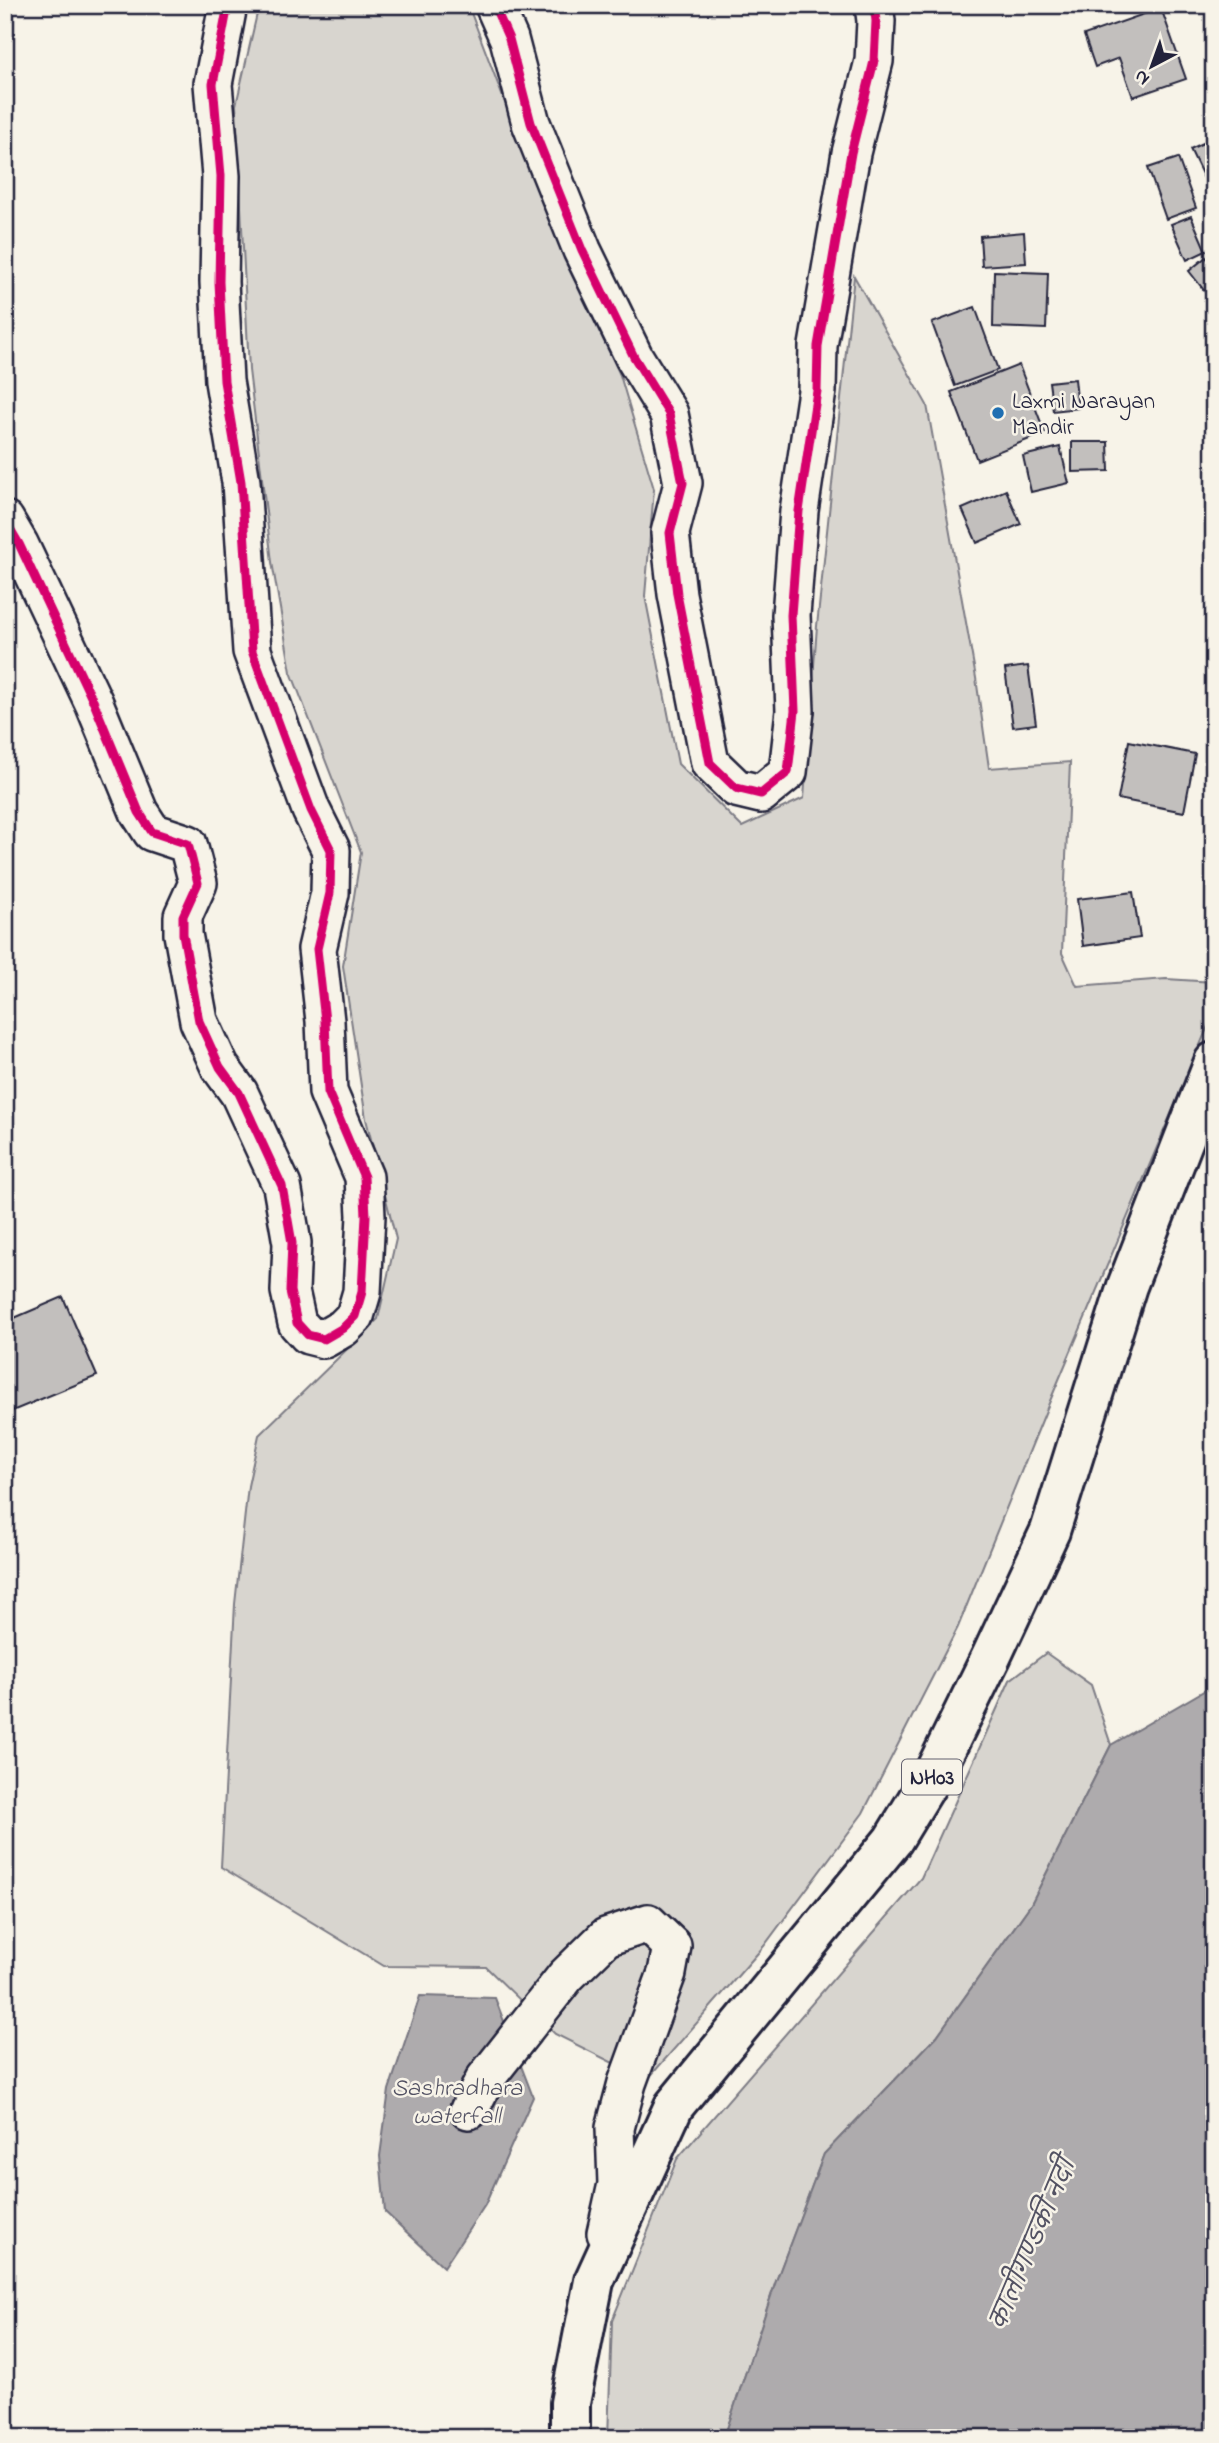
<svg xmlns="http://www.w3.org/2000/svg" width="1219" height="2443" font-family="'Indie Flower','Playpen Sans Deva',sans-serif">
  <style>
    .green { fill: #d8d5cf; stroke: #7d7c85; stroke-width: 2 }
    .water { fill: #aeabad; stroke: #76747f; stroke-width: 2 }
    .building { fill: #c2bfbd; stroke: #22223b; stroke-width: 2 }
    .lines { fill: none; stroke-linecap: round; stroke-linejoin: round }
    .street-casing { stroke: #22223b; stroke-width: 42 }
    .highway-casing { stroke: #22223b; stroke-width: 44 }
    .street { stroke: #f7f3e8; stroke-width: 37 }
    .highway { stroke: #f7f3e8; stroke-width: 38 }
    .cycleway-casing { stroke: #f7f3e8; stroke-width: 13 }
    .cycleway { stroke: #d6006c; stroke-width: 9 }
    .poi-dot { fill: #1f6fb2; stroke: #f7f3e8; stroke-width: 2.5 }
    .labels { text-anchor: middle; stroke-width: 5; stroke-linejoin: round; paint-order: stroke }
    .shield { fill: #f7f3e8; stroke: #62616f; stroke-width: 2 }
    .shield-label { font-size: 21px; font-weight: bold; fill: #22223b }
    .poi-label { font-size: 23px; fill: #22223b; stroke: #f7f3e8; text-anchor: start }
    .water-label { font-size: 24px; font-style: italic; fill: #535263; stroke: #f7f3e8 }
  </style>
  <rect width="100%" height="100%" fill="#f7f3e8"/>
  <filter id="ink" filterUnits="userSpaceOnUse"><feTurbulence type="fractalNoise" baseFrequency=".0143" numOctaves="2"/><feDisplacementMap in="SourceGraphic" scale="14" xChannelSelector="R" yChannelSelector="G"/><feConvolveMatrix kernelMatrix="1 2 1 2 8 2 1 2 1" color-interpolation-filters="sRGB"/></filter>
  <g filter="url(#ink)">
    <!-- green -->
    <g class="green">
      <path d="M259,5H468L538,190L620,375L654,489L645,596L678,764L742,827L804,798L817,626L854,276L927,405L976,678L989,768L1070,762L1062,953L1077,986L1166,979L1214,982V1012L1047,1408L958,1627L863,1813L764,1946L647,2080L555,2034L486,1967L384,1966L221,1867L235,1604L248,1486L259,1435L378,1319L396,1239L366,1119L343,966L361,852L291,672L272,562L249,370L236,105Z"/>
      <path d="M1046,1653L1091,1685L1111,1745L1031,1904L937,2036L824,2154L776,2281L724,2438H608L612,2321L677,2159L921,1878L1010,1680Z"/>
    </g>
    <!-- water -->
    <g class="water">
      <path d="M1214,1685V2438H724L776,2281L824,2154L937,2036L1031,1904L1111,1745Z"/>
      <path d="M420,1996L495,1998L533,2097L485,2205L444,2267L385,2212L380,2156L389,2090Z"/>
    </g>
    <!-- building -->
    <g class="building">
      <path d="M1161,8L1186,79L1133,97L1119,58L1095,67L1084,35Z"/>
      <path d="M1214,138V197H1213L1190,149Z"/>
      <path d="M1178,158L1196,208L1166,219L1148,168Z"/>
      <path d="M1191,216L1206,251L1187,260L1171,224Z"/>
      <path d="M1024,232L1026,263L982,266L980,236Z"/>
      <path d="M1206,257L1214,267V288L1207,294L1189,271Z"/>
      <path d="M994,271L1048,273L1046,329L993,327Z"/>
      <path d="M975,307L998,370L955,386L932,323Z"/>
      <path d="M1019,365L1045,433L977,460L951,392Z"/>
      <path d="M1075,379L1078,408L1053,411L1049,382Z"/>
      <path d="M1072,442H1108L1109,471L1072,472Z"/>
      <path d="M1060,447L1069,483L1031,492L1023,456Z"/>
      <path d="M1006,490L1021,524L977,543L962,509Z"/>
      <path d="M1028,666L1036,724L1013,727L1005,669Z"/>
      <path d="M1129,741L1195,754L1184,812L1118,799Z"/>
      <path d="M1133,892L1140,938L1083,946L1077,899Z"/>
      <path d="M63,1297L97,1376L5,1414V1322Z"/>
    </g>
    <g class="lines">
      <defs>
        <g id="street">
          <path d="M494,5L509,39L531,123L582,250L634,357L669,414L683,483L670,533L677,594L710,763L736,788L761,794L788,772L795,711L791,615L799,511L817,391L818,346L851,153L874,61L876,21L874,5"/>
          <path d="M5,520L19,544L94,703L139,812L152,832L188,844L198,883L183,916V934L199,1021L220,1067L239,1093L282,1186L292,1243L290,1291L297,1323L308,1335L324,1339L343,1328L355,1316L362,1292L366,1216L364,1177L328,1092L325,1021L317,949L330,893L331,850L311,810L252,651L241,482L224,381L219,282L221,176L213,84L228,5"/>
          <path d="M469,2110L485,2079L566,1976L606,1937L648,1923L672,1946L667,1973L627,2083L615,2128L617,2184L606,2233"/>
        </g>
        <path id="highway" d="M570,2438V2403L594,2281L674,2106L893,1840L935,1771L991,1657L1050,1531L1127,1286L1214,1062"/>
      </defs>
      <!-- street casing -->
      <use href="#street" class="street-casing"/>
      <!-- highway casing -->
      <use href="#highway" class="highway-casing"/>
      <!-- street -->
      <use href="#street" class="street"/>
      <!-- highway -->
      <use href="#highway" class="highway"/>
      <defs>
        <g id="cycleway">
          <path d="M494,5L509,39L531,123L582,250L634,357L669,414L683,483L670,533L677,594L710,763L736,788L761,794L788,772L795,711L791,615L799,511L817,391L818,346L851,153L874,61L876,21L874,5"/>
          <path d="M5,520L19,544L94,703L139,812L152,832L188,844L198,883L183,916V934L199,1021L220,1067L239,1093L282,1186L292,1243L290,1291L297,1323L308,1335L324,1339L343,1328L355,1316L362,1292L366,1216L364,1177L328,1092L325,1021L317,949L330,893L331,850L311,810L252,651L241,482L224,381L219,282L221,176L213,84L228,5"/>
        </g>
      </defs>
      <!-- cycleway casing -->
      <use href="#cycleway" class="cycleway-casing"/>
      <!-- cycleway -->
      <use href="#cycleway" class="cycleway"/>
    </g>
  </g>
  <!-- markers -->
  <circle class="poi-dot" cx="998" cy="413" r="7"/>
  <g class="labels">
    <!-- shield labels -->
    <rect class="shield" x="902" y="1759.5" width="60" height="35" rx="5"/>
    <g class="shield-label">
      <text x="932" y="1784">NH03</text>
    </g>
    <!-- poi labels -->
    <g class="poi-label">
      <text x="1012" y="408">Laxmi Narayan<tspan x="1012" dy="26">Mandir</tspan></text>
    </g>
    <!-- water labels -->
    <g class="water-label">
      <text x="457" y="2095">Sashradhara<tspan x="457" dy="28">waterfall</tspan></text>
      <text transform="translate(1032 2244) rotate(-67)" y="8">कालीगण्डकी नदी</text>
    </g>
  </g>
  <!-- margin -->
  <rect width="1219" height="2443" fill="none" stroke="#f7f3e8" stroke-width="28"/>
  <rect x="14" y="14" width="1191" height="2415" fill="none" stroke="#22223b" stroke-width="2.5" filter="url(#ink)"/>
  <!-- north arrow -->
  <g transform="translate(1152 66) rotate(221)" stroke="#f7f3e8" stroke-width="5" paint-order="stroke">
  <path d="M0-5L12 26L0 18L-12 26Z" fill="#22223b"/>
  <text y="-10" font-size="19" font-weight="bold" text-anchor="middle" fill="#22223b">N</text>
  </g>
</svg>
